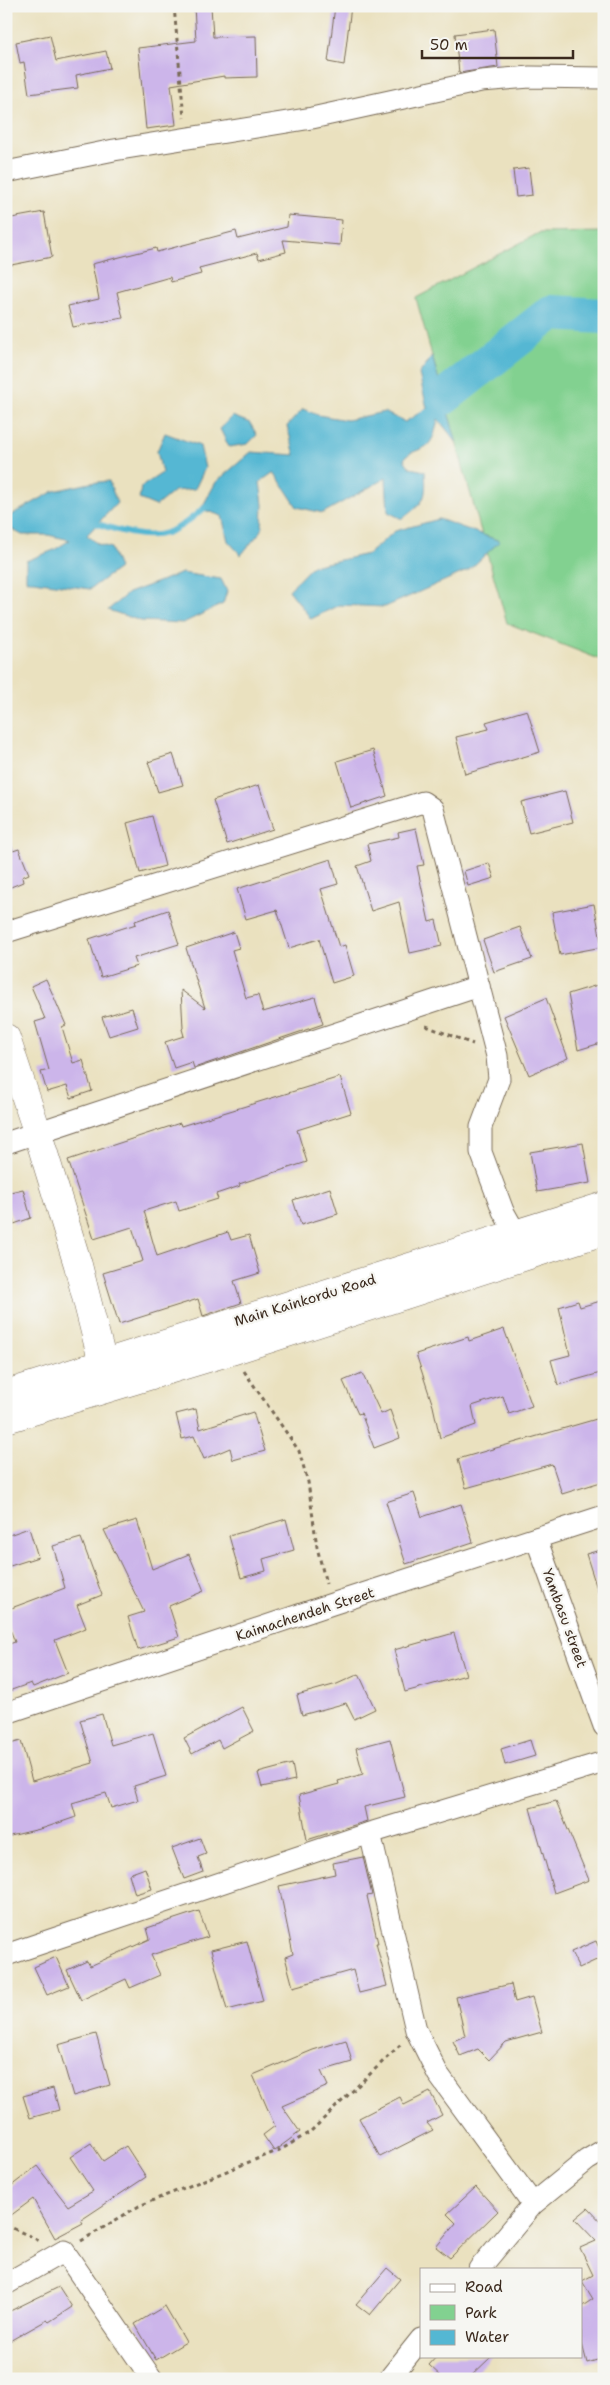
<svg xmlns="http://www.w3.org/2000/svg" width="610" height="2385" font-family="'Shantell Sans',sans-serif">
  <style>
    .green { fill: #82d190; stroke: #5e7e57 }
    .water { fill: #54b7d3; stroke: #487078 }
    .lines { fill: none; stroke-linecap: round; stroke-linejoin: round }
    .stream { stroke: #54b7d3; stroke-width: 6 }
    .river { stroke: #54b7d3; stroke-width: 36 }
    .building { fill: #ccb5ea }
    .street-casing { stroke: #786a56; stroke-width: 23 }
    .secondary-casing { stroke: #786a56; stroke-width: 29 }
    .primary-casing { stroke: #786a56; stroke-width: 29 }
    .path { stroke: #786a56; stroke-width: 3; stroke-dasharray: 4 4; stroke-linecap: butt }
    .street { stroke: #fff; stroke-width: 21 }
    .secondary { stroke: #fff; stroke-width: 28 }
    .primary { stroke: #fff; stroke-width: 28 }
    .labels { text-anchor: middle; stroke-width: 4.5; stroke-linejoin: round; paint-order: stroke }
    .street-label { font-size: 14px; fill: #3b2a1e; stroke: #f6f6f2 }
  </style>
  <rect width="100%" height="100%" fill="#f6f6f2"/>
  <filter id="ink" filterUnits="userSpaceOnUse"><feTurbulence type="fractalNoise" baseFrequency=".02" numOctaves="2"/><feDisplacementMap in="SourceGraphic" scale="10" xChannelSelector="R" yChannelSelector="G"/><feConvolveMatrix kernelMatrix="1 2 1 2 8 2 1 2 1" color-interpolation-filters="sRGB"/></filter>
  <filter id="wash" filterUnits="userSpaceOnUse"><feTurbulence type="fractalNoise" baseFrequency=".0096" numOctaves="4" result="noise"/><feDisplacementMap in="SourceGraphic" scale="20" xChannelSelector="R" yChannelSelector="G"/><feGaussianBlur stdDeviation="1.12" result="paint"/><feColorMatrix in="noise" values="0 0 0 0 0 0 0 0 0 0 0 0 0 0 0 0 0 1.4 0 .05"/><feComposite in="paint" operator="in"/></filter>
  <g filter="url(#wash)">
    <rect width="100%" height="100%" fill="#eae1bf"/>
    <!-- green -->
    <path class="green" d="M604,232V661L507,623L487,553L499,541L482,535L416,298L539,233Z"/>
    <!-- water -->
    <g class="water">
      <path d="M432,356L457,443L438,419C436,428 434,442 425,447C416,452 410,451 404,459L410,468L425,471C427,500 425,501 402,519L388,512L386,478L323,513L297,507L274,472L260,482L263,504L262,530L241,555L228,541L222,516L201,509L216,482L251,452L295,455L287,426L303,409L318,415L347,420L384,412L405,422L427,408L419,374Z"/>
      <path d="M232,416L250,423L257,435L248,444L229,447L220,429Z"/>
      <path d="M165,433L200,446L205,468L195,489L174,491L156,506L139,499L141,487L162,473L157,451Z"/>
      <path d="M109,481L117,503L87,535L98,544L111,548L119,568L90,589L26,580V561L54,550L70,540L48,535H22L6,526V518L54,491L90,483Z"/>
      <path d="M439,519L500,541L469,570L385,607L339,605L311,619L289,590L312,566L368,554L395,531Z"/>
      <path d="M182,573L221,579L227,591L223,604L183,623L141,621L108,610L128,593Z"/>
    </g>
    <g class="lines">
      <!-- stream -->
      <path class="stream" d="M98,524C118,530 145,540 166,533C183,528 195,514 209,505"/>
      <!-- river -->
      <path class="river" d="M444,397L551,313L604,316"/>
    </g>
    <g id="blocks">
      <!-- building -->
      <g class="building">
        <path d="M194,6H211L213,37L256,36L257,77L224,78V76L171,85L176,125L146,129L138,48L196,41Z"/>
        <path d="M335,6H351L344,65L328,62Z"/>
        <path d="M494,29L498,67L459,73L455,34Z"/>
        <path d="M50,35L56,61L106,51L110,68L76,75L78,88L29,94L24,62L20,63L16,42Z"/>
        <path d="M529,168L532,195L516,197L513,170Z"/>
        <path d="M44,212L52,257L6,266V219Z"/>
        <path d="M288,215L342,220L340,245L283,240L286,252L259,259L257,253L199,268L201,274L171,282L170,277L117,292L123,318L73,327L68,306L99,299L92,264L156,248L157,252L236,231L238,239L287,227Z"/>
        <path d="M527,710L540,752L465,774L456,737L489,729L486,722Z"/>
        <path d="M373,750L387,796L351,808L337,761Z"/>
        <path d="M173,754L183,785L158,792L148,762Z"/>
        <path d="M259,785L273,829L227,844L213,800Z"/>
        <path d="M565,791L573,822L529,833L521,802Z"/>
        <path d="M152,816L165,866L140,873L127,823Z"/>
        <path d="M416,828L424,865L417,866L429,922L436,920L442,946L410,953L399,902L371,911L357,866L371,861L367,844L399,837L398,832Z"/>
        <path d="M9,840L13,851L19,849L29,874L22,877L23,882L6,889V841Z"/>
        <path d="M331,859L338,884L321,889L339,947L345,945L354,976L332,983L319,939L289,948L277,910L246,919L237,889Z"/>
        <path d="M489,863L494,878L468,886L464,871Z"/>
        <path d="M594,904L602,947L560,955L552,912Z"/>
        <path d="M168,910L179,944L134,958L137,966L101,977L89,939L136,924L135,921Z"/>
        <path d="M520,927L532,959L494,972L483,940Z"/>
        <path d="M234,932L239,948L232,950L246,998L258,995L263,1012L315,997L323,1024L194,1068L192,1062L174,1068L165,1042L184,1036L182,1029L183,1028L181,990L205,1008L186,948Z"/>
        <path d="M46,979L66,1025L62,1027L73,1063L83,1060L92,1091L71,1098L67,1086L47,1092L41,1072L49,1070L35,1022L45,1019L31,986Z"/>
        <path d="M604,983V1042L578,1050L568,994Z"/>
        <path d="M546,998L568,1058L529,1075L504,1016Z"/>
        <path d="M132,1008L138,1027L109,1036L102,1017Z"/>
        <path d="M340,1077L351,1113L297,1130L307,1162L239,1184L240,1186L216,1194L218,1199L179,1211L176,1201L144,1211L157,1256L228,1232L231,1240L249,1235L260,1273L234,1281L241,1303L203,1316L198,1299L119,1324L103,1273L143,1261L132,1227L94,1239L68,1160L180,1123L181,1126Z"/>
        <path d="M583,1143L590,1183L537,1192L530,1152Z"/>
        <path d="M330,1188L338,1214L301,1225L293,1200Z"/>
        <path d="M23,1189L31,1218L14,1224L6,1201V1193Z"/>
        <path d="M604,1300V1372L558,1385L551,1360L570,1355L559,1307L578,1301L580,1307Z"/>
        <path d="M504,1329L532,1406L509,1414L503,1396L472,1406L476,1425L440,1438L433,1406L416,1354L468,1337L469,1341Z"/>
        <path d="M362,1373L381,1414L390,1410L400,1438L374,1448L361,1413L358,1414L343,1381Z"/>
        <path d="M196,1409L200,1429L253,1412L265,1451L233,1460L230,1448L204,1459L194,1436L182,1439L176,1414Z"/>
        <path d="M600,1418L604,1430V1481L562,1494L552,1464L466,1488L458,1459Z"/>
        <path d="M414,1493L422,1517L461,1504L473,1542L406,1564L386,1502Z"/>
        <path d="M286,1519L294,1550L263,1559L266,1571L241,1578L229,1536Z"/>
        <path d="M137,1520L152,1569L189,1554L204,1591L169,1606L179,1637L138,1650L128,1617L144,1612L104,1530Z"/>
        <path d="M29,1528L38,1557L10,1566L6,1555V1536Z"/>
        <path d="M81,1538L102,1595L77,1605L86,1628L55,1640L68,1673L33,1687L31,1683L6,1692V1645L15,1642L6,1619V1610L65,1588L53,1546Z"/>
        <path d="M604,1549V1597L600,1598L586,1554Z"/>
        <path d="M454,1633L466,1675L405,1692L394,1650Z"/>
        <path d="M359,1674L375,1709L354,1719L346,1703L302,1715L297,1695L337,1684Z"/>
        <path d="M242,1707L254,1731L222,1748L218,1740L192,1754L184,1738Z"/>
        <path d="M102,1714L111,1745L153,1733L166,1776L134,1786L138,1800L111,1808L106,1793L72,1803L76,1817L44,1828L6,1837V1745L21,1741L32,1781L93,1763L80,1720Z"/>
        <path d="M390,1739L405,1797L364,1807L367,1821L307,1840L299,1795L339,1784L338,1781L363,1774L356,1748Z"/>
        <path d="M530,1740L535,1756L505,1765L501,1749Z"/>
        <path d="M292,1764L295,1780L262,1787L258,1773Z"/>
        <path d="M556,1801L589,1880L554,1893L530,1808Z"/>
        <path d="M200,1838L206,1854L198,1857L203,1872L184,1879L172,1848Z"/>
        <path d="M363,1857L372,1895L367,1896L378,1943H376L387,1986L359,1993L353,1970L293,1987L285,1957L293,1954L279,1886L335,1874L333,1863Z"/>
        <path d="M145,1868L152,1889L135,1894L129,1874Z"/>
        <path d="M199,1911L208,1937L151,1955L160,1975L130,1988L126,1979L81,2000L67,1970L87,1961L90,1966L150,1939L147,1928Z"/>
        <path d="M247,1941L263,2001L227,2010L211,1950Z"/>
        <path d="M596,1941L603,1957L579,1968L571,1952Z"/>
        <path d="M56,1957L69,1986L47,1995L34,1967Z"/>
        <path d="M511,1984L515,2002L532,1997L542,2032L506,2042L489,2060L478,2049L460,2056L453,2041L465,2036L456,1997Z"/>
        <path d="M96,2034L110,2085L73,2096L58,2045Z"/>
        <path d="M346,2040L352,2062L321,2071L328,2086L282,2106L300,2132L274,2151L263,2135L275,2126L253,2075L313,2050Z"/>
        <path d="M53,2088L59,2110L30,2118L23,2096Z"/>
        <path d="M430,2092L442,2115L427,2123L433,2130L380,2157L359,2118L400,2097L404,2105Z"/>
        <path d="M91,2143L103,2161L126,2146L146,2177L81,2220L83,2223L55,2238L33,2199L6,2219V2190L37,2166L68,2206L93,2191L70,2157Z"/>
        <path d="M476,2187L498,2211L450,2258L436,2247L456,2223L447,2214Z"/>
        <path d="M588,2208L604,2225V2358L587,2363L581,2340V2307L593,2299L582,2281L593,2275L580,2248L596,2241L575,2219Z"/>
        <path d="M387,2268L400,2279L370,2315L356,2304Z"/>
        <path d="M59,2287L72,2307L49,2322L47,2320L6,2343V2313Z"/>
        <path d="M165,2306L186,2342L156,2360L135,2324Z"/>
        <path d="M437,2356H492L468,2379H444L429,2365Z"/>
      </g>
    </g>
  </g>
  <g filter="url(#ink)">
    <use href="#blocks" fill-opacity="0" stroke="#786a56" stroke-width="1"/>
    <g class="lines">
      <defs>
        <g id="street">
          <path d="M6,172L114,150L312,118L481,81L530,77L604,78"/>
          <path d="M6,932L423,802L433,809L497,1056L499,1079L481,1127V1152L503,1211L516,1234"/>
          <path d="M6,1143L479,986"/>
          <path d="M536,1538L604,1726"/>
          <path d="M6,1713L332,1604L604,1516"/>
          <path d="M370,1833L416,2030L438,2074L533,2204"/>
          <path d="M6,1955L370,1833L604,1762"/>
          <path d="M479,2269L533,2204L587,2160L604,2150"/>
          <path d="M6,2284L64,2251L152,2379"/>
          <path d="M389,2379L421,2339"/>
        </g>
        <path id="secondary" d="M6,1038L38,1134L78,1265L109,1387"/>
        <g id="primary">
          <path d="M6,1394L604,1206"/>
          <path d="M6,1419L234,1350L604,1231"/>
        </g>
      </defs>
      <!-- street casing -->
      <use href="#street" class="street-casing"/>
      <!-- secondary casing -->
      <use href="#secondary" class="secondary-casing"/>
      <!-- primary casing -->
      <use href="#primary" class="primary-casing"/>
      <!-- path -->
      <g class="path">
        <path d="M174,6L184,118"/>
        <path d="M426,1026L473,1044"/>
        <path d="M244,1371L299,1451L308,1482L317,1547L326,1584"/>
        <path d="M6,2225L40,2241"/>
        <path d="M81,2241L139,2206L282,2149L310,2132L401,2044"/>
      </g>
      <!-- street -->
      <use href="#street" class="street"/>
      <!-- secondary -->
      <use href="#secondary" class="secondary"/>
      <!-- primary -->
      <use href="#primary" class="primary"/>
    </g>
  </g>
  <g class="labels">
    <!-- street labels -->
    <g class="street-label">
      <text transform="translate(305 1300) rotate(-17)" y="5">Main Kainkordu Road</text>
      <text transform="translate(305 1614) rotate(-18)" y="5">Kaimachendeh Street</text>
      <text transform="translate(565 1618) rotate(70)" y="5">Yambasu street</text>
    </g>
  </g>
  <!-- margin -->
  <rect width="610" height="2385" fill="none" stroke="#f6f6f2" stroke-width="25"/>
  <!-- legend -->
  <rect x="420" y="2268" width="162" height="90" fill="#f6f6f2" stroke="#aba49d"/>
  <rect x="430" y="2284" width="25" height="8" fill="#ffffff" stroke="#aba49d"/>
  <text x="465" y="2292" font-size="15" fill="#3b2a1e">Road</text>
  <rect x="430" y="2305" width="25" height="15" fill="#82d190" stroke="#aba49d"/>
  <text x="465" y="2318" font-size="15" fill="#3b2a1e">Park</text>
  <rect x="430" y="2330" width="25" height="15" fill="#54b7d3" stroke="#aba49d"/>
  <text x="465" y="2342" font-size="15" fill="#3b2a1e">Water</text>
  <!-- scale -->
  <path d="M422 50v8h151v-8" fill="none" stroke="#3b2a1e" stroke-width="2.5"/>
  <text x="430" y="50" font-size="15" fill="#3b2a1e" stroke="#f6f6f2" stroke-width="4" paint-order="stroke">50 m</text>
</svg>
